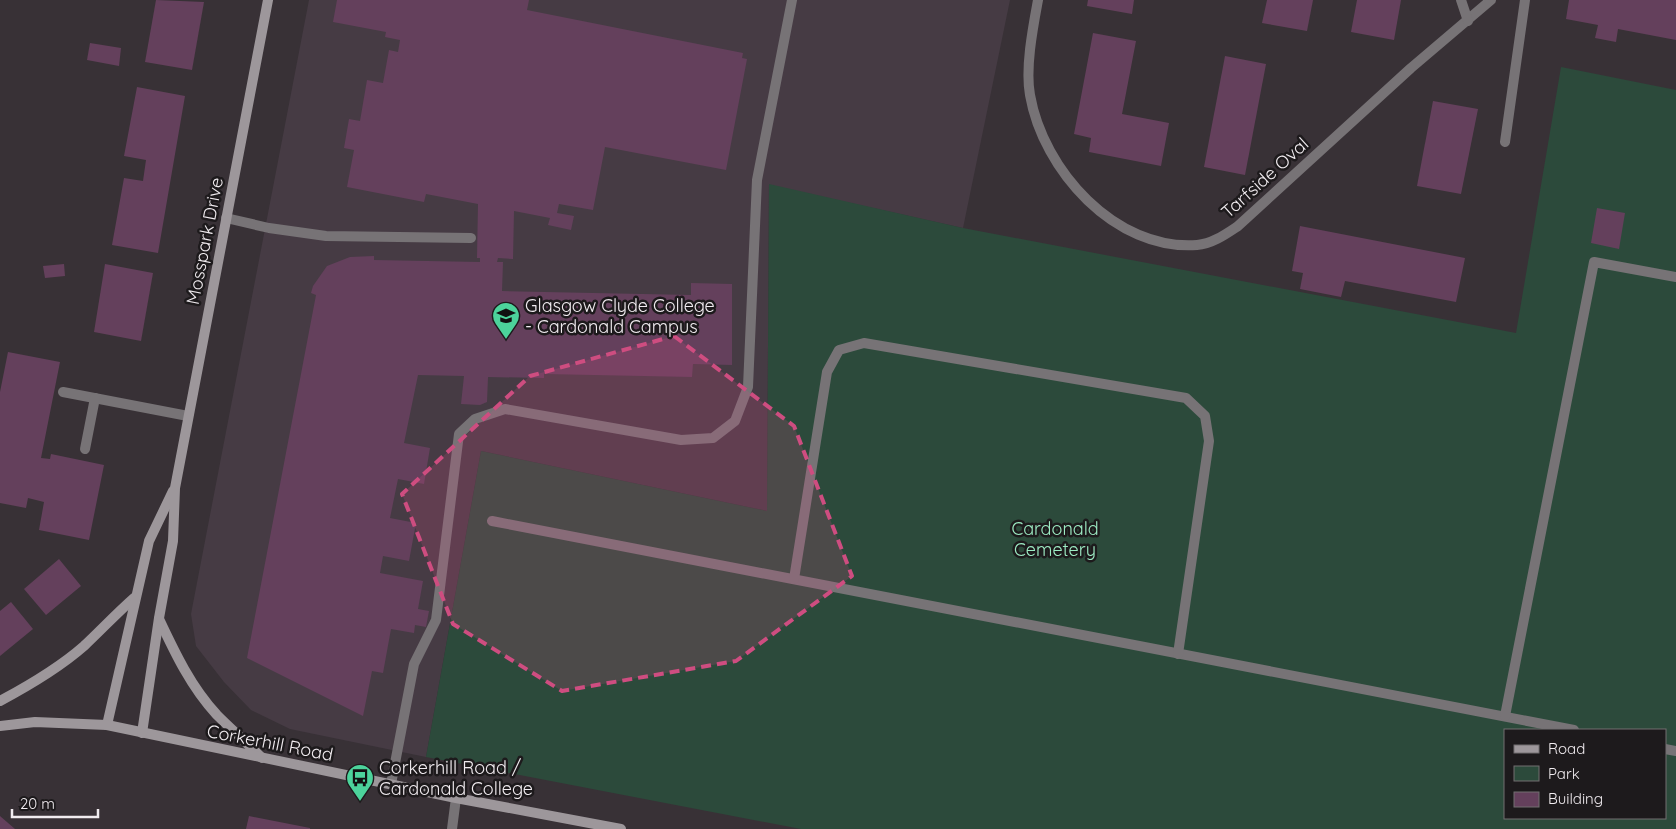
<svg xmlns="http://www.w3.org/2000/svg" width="1676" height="829" font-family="Quicksand,sans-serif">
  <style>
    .built { fill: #463b44 }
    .green { fill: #2c4a3b; fill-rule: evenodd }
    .building { fill: #64405c }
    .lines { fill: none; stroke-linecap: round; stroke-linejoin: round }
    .lane { stroke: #777376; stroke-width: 10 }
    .street { stroke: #777376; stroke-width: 10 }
    .secondary { stroke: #9d979b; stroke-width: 10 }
    .marked { fill: #ce4d80; fill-opacity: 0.2; stroke: #ce4d80; stroke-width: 4; stroke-dasharray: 10 6; stroke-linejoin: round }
    .labels { text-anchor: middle; stroke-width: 5; stroke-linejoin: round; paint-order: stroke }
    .street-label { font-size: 18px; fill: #f1ecf0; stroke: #1d1a1c }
    .poi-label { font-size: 18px; fill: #f1ecf0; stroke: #1d1a1c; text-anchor: start }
    .park-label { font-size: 18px; fill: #9decc4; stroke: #1d1a1c }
  </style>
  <rect width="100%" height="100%" fill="#383136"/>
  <!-- built -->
  <path class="built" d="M309,0H1010L963,228L769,185L767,511L481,451L426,757L290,729L251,710L224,682L196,646L191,614Z"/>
  <!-- green -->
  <path class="green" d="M1561,67L1676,90V829H801L426,757L481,451L767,511L769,184L963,228L1516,333ZM1505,730H1665V818H1505Z"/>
  <!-- building -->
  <g class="building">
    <path d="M156,0L204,2L192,70L145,62Z"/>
    <path d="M337,0H529L527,10L743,53L742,58L747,59L726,170L605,147L593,210L559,204L557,213L574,216L571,230L548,225L550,218L514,211L513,259L498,258L497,262H503L502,291L691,295V283L732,284V365L693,364L692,377L544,374V378L488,377L487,402L480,405L461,404L464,376L418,375L404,443L430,448L424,484L398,479L390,518L416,523L409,561L383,556L380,573L423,581L418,609L429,611L426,627L415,625L414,633L391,629L383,673L372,671L363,716L247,658L316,295L311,293L313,286L327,266L350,257L374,256V260L480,262V258H477L478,204L426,194L424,202L347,187L354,150L344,148L349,119L360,121L367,80L383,83L389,50L398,52L400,40L385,37L386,32L333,22Z"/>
    <path d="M1088,0H1134L1132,14L1087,6Z"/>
    <path d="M1267,0H1313L1307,31L1262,23Z"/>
    <path d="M1357,0H1401L1394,40L1351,32Z"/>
    <path d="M1569,0H1676V40L1618,29L1616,42L1595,38L1598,25L1566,19Z"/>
    <path d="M1093,33L1136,41L1122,114L1169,123L1161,166L1089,152L1091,138L1074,134Z"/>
    <path d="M90,43L121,48L119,66L87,60Z"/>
    <path d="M1225,56L1266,64L1245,175L1204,167Z"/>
    <path d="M137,87L185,96L158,253L112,245L124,178L143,181L146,160L124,156Z"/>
    <path d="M1433,101L1478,109L1461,194L1417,186Z"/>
    <path d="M1597,208L1625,213L1619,249L1591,243Z"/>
    <path d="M1300,226L1465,258L1456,302L1345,281L1341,297L1300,289L1303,273L1292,271Z"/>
    <path d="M64,264L65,276L45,278L43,266Z"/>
    <path d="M105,264L153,273L141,341L94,332Z"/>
    <path d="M8,352L60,362L41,458L50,459L51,454L104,465L89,540L39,530L44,502L28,498L26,508L0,503V392Z"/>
    <path d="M59,559L81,586L46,615L24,589Z"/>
    <path d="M11,602L33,629L0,656V611Z"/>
    <path d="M0,816L15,829H0Z"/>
    <path d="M249,816L310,828V829H246Z"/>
  </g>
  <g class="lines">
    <!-- lane -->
    <g class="lane">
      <path d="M1505,142L1525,0"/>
      <path d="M226,218L269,228L326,236L471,238"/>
      <path d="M63,392L188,416"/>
      <path d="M85,449L95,398"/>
      <path d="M492,521L1574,730"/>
      <path d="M794,579L827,372L839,350L864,343L1186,398L1205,416L1209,441L1178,654"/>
      <path d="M1505,716L1594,262L1676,277"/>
      <path d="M1665,749L1676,751"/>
      <path d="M391,784L414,664L436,620L459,434L475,419L505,409L681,440L713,438L735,421L748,387L757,180L792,0"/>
    </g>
    <!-- street -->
    <g class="street">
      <path d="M1038,0C1033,27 1025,68 1030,95C1043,170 1115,251 1197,245C1212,244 1226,234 1238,226L1411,68L1491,0"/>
      <path d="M1461,0L1468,21"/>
      <path d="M452,829L456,798"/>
    </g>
    <!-- secondary -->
    <g class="secondary">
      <path d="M159,619C175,653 191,687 217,715C232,730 247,743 262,758"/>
      <path d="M0,701C30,685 59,668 84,646C101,630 117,613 134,598"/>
      <path d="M107,725L149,541L173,491"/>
      <path d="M0,726L35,722L107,725L456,798L621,829"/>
      <path d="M142,733L159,618L173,541L175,488L268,0"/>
    </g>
  </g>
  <!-- marked area -->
  <path class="marked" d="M674,336L794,426L852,576L736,661L562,691L453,624L402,494L530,376Z"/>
  <!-- icons -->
  <defs>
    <symbol id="university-pin" viewBox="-11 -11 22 30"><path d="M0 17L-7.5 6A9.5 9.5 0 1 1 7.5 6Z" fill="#4cd39b" stroke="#1d1a1c"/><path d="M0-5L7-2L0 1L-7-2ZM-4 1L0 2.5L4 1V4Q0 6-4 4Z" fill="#111"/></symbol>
    <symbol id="bus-pin" viewBox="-11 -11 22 30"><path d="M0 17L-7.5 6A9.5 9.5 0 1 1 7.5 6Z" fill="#4cd39b" stroke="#1d1a1c"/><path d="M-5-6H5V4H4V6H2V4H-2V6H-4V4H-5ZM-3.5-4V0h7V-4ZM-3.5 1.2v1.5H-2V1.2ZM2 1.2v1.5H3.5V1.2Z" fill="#111"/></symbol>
  </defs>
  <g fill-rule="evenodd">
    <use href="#university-pin" x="490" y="300" width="32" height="43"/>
    <use href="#bus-pin" x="344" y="762" width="32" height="43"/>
  </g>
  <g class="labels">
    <!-- street labels -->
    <g class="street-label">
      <text transform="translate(1265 178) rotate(-42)" y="6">Tarfside Oval</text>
      <text transform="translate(205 241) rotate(-79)" y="6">Mosspark Drive</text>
      <text transform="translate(270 743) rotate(11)" y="6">Corkerhill Road</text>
    </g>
    <!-- poi labels -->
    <g class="poi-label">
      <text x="525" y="312">Glasgow Clyde College<tspan x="525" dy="21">- Cardonald Campus</tspan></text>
      <text x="379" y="774">Corkerhill Road /<tspan x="379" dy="21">Cardonald College</tspan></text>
    </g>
    <!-- park labels -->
    <g class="park-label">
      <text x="1055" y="535">Cardonald<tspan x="1055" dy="21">Cemetery</tspan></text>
    </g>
  </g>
  <!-- legend -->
  <rect x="1504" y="729" width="162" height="90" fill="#1d1a1c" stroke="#726e71"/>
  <rect x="1514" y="745" width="25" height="8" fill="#9d979b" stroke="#726e71"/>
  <text x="1548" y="754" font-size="15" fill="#f1ecf0">Road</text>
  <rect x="1514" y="766" width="25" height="15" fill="#2c4a3b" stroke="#726e71"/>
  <text x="1548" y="779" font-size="15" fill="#f1ecf0">Park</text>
  <rect x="1514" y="792" width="25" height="15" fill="#64405c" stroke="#726e71"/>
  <text x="1548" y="804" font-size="15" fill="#f1ecf0">Building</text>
  <!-- scale -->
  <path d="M12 809v8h86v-8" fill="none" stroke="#f1ecf0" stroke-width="2.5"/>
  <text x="20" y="809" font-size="15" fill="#f1ecf0" stroke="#1d1a1c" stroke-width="4" paint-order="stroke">20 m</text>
</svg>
